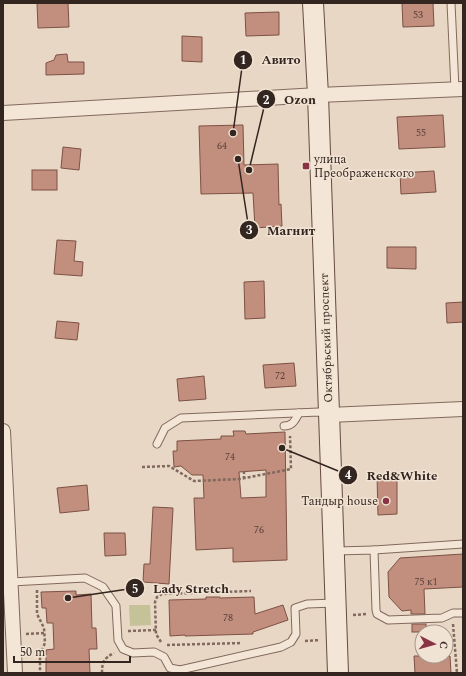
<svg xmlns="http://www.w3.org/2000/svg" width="466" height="676" font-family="Spectral,serif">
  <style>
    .green { fill: #c5c29a }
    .building { fill: #c28e7e; stroke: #7d5145; fill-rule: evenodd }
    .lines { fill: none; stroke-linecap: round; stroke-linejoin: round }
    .lane-casing { stroke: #81695d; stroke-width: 9 }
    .street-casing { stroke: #81695d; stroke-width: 16 }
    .secondary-casing { stroke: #634b40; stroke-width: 22 }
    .path { stroke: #81695d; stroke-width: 2.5; stroke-dasharray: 3 2; stroke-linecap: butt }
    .lane { stroke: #f4e6d6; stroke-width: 7 }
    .street { stroke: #f4e6d6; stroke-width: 14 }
    .secondary { stroke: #f4e6d6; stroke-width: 20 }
    .poi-dot { fill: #893444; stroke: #f1e3d3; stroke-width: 1.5 }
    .labels { text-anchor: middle; stroke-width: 3; stroke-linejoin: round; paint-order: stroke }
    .number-label { font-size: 10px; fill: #573f37 }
    .poi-label { font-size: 12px; fill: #33251f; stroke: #f1e3d3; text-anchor: start }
    .street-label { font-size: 12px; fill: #33251f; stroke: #f1e3d3 }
    .leader { fill: none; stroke: #33251f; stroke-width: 1.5 }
    .callout-dot { fill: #33251f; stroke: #f1e3d3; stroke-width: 1.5 }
    .mark-label { font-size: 12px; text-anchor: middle; font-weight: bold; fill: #fff }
    .callout-label { font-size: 13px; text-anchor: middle; font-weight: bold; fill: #33251f; stroke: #f1e3d3; stroke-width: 3; stroke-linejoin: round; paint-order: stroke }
  </style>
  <rect width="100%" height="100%" fill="#e8d7c4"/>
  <!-- green -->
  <path class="green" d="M129,605H150L151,625L130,626Z"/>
  <!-- building -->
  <g class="building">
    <path d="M37,3H68L69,27L38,28Z"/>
    <path d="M402,3H433L434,26L403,27Z"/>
    <path d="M279,12V35L246,36L245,13Z"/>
    <path d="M182,36L202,37V62L182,61Z"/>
    <path d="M67,54L68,62H84V74L46,75V63L54,60L56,55Z"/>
    <path d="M443,115L445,147L399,149L397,117Z"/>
    <path d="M243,125L244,165L278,164L279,205L281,204L282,226L255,228L253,193L201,194L199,126Z"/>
    <path d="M63,147L81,149L79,170L61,168Z"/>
    <rect x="32" y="170" width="25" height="20"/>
    <path d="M434,171L436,192L401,194L400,173Z"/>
    <path d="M57,240L76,241L74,261L83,262L82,276L54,274Z"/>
    <path d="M387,247H416V269L387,268Z"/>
    <path d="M264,281L265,318L245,319L244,282Z"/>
    <path d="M463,302V322L447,323L446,303Z"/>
    <path d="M57,321L79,323L77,340L55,338Z"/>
    <path d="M294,363L296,386L265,388L263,365Z"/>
    <path d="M204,376L206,399L179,401L177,379Z"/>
    <path d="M233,431H245L246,434L285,432L287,560L233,562V548L196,550L194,498H204L203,475H192L181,466L174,467L173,451H177V441L221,439V436H234ZM266,470V497L241,498L239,472Z"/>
    <path d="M377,475H397V514L378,515Z"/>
    <path d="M87,485L89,510L60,513L57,488Z"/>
    <path d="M153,507L173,508L169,584L143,582L144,564H150Z"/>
    <path d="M104,533H125L126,555L105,556Z"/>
    <path d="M463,554V587L424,589L425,614H411V610L402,611L389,597L388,572L400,558Z"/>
    <path d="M76,591V595L91,594L92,628H96L97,649H89L90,673H46V650L54,649L53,623H47L46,608H42L41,592Z"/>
    <path d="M206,597H220V598L254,597L255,614L283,605L288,620L253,632V634L185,636V635L170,636L169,600L206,599Z"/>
    <rect x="412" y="624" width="14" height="8"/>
    <path d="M414,656H450L451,673H415Z"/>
  </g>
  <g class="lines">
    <defs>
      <g id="lane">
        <path d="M451,3L455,89"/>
        <path d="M284,426C293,426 295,420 299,413"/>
        <path d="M157,444L165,428L181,418L319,412L328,415"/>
        <path d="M374,550L463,544"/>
        <path d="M336,551L374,550L376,610L377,614L388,620L442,618L453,613H463"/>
        <path d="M11,582L85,578L103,587L116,606L118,640L123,649L133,653L154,652L164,657L170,668L180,670L281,647L291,642L296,634L295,608L307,604L335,603"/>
      </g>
      <g id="street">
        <path d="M3,113L318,95L463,89"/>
        <path d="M329,415L463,409"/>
        <path d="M3,431L15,673"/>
      </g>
      <path id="secondary" d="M313,3L318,95L338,673"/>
    </defs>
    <!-- lane casing -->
    <use href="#lane" class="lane-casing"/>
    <!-- street casing -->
    <use href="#street" class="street-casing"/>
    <!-- secondary casing -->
    <use href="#secondary" class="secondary-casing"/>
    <!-- path -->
    <g class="path">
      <path d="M142,467L169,466L194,481L240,479L291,469L290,436"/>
      <path d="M244,471V478"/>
      <path d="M349,502L378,501"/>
      <path d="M37,590V614L44,628L45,643L40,655V673"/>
      <path d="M353,615L367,614"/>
      <path d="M453,624L457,673"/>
      <path d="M128,631L156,630"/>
      <path d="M26,634L44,633"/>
      <path d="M305,641L320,640"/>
      <path d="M161,642L156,634L155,602L157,597L162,594L251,591"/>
      <path d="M167,645L242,643"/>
      <path d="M102,673C102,662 104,658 114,653"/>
    </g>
    <!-- lane -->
    <use href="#lane" class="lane"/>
    <!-- street -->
    <use href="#street" class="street"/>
    <!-- secondary -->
    <use href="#secondary" class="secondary"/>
  </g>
  <!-- markers -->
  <g class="poi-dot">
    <rect x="302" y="162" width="8" height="8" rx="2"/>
    <circle cx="386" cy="501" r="4"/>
  </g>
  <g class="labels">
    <!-- number labels -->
    <g class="number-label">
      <text x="418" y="18">53</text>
      <text x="421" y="136">55</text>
      <text x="222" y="149">64</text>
      <text x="280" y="379">72</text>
      <text x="230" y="460">74</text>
      <text x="259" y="533">76</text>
      <text x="426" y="585">75 к1</text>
      <text x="228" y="621">78</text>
    </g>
    <!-- poi labels -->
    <g class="poi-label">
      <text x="314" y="163">улица<tspan x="314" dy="14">Преображенского</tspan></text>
      <text x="378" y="505" text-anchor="end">Тандыр house</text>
    </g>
    <!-- street labels -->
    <g class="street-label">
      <text transform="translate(326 338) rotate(-92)" y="4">Октябрьский проспект</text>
    </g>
  </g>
  <!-- callouts -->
  <path class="leader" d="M233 133L243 60M249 170L266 99M238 159L249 230M282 448L348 475M68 598L135 588"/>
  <g class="callout-dot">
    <circle cx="233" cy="133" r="4"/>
    <circle cx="249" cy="170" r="4"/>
    <circle cx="238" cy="159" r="4"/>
    <circle cx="282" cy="448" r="4"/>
    <circle cx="68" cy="598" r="4"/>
    <circle cx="243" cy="60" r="10"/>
    <circle cx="266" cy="99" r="10"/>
    <circle cx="249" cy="230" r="10"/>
    <circle cx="348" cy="475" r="10"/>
    <circle cx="135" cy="588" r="10"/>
  </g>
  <g class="mark-label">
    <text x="243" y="64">1</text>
    <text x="266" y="104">2</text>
    <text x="249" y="234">3</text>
    <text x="348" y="479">4</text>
    <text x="135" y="593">5</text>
  </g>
  <g class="callout-label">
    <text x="281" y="64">Авито</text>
    <text x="300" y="104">Ozon</text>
    <text x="291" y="235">Магнит</text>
    <text x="402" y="480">Red&amp;White</text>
    <text x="191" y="593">Lady Stretch</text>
  </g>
  <!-- border -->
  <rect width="466" height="676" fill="none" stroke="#33251f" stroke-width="8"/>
  <!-- north arrow -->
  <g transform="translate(434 644) rotate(96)"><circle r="19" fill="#f1e3d3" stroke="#a5978b"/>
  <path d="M0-3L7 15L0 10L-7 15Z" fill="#893444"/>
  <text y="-6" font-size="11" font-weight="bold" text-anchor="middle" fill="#33251f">С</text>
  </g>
  <!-- scale -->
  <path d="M14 656v6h116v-6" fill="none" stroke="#33251f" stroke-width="2"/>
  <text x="20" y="656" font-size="12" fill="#33251f" stroke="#f1e3d3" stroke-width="3" paint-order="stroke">50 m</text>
</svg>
